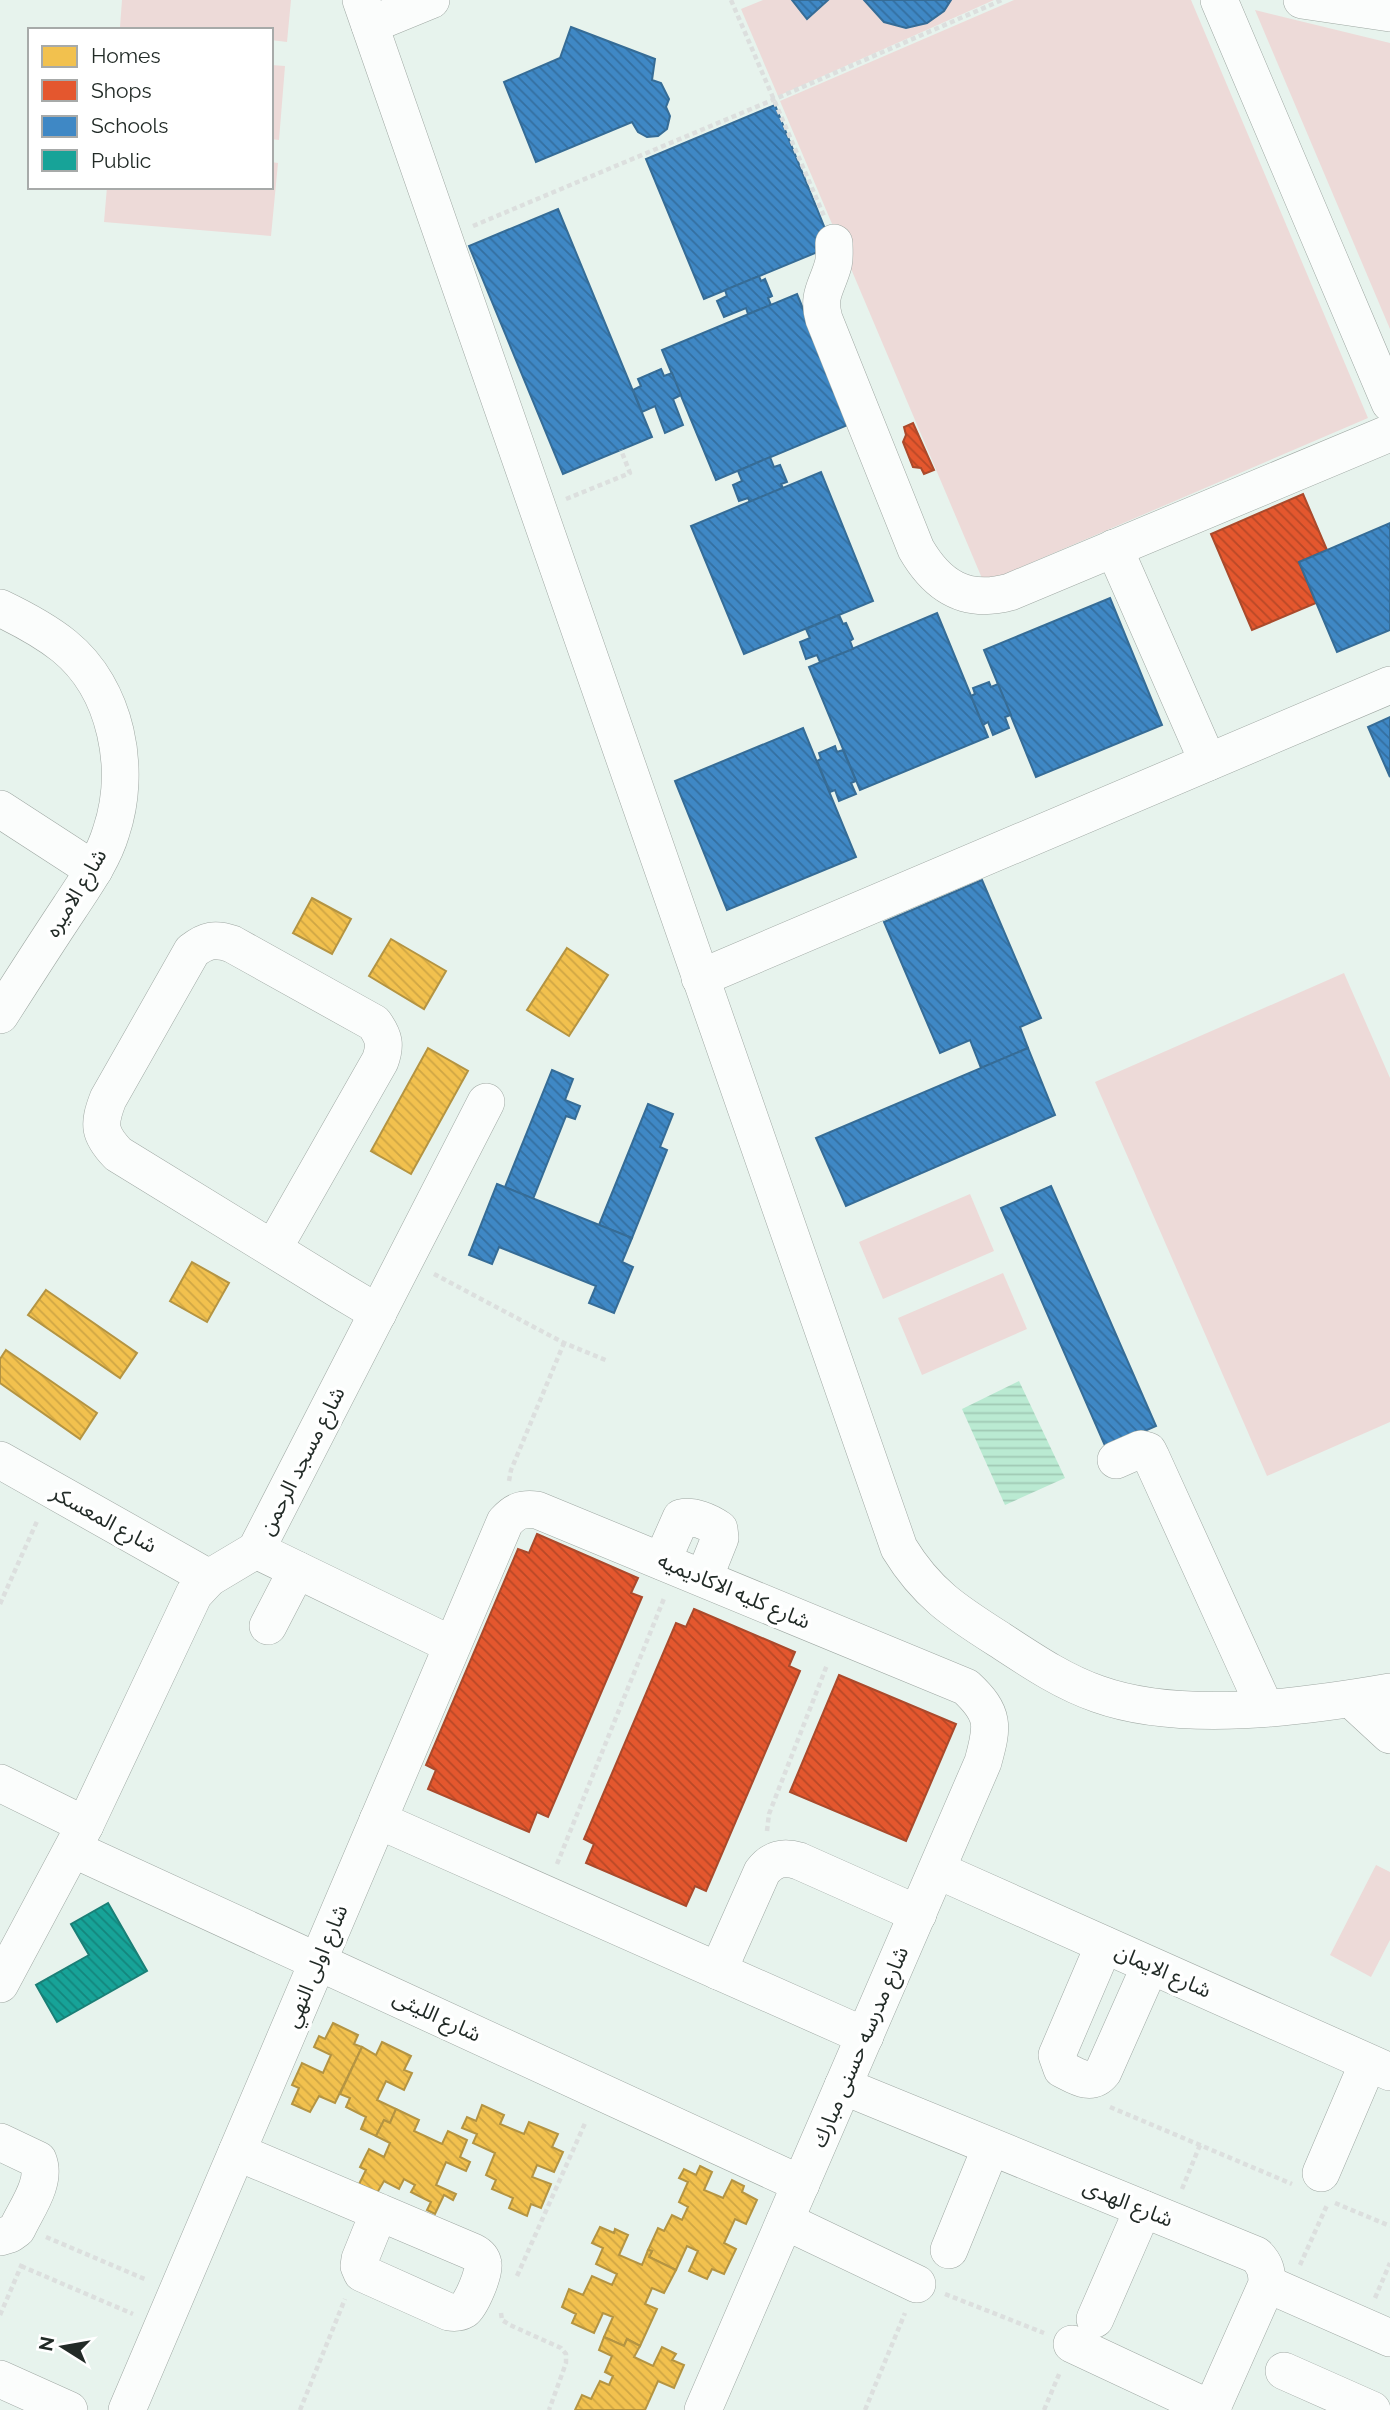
<svg xmlns="http://www.w3.org/2000/svg" width="1390" height="2410" font-family="Raleway,'Noto Sans Arabic',sans-serif">
  <style>
    .green { fill: #eddad8 }
    .water { fill: url(#water-rules) }
    .homes { fill: url(#homes-back-hatch); stroke: #b49442; stroke-width: 2 }
    .shops { fill: url(#shops-back-hatch); stroke: #aa4a2c; stroke-width: 2 }
    .schools { fill: url(#schools-back-hatch); stroke: #366c96; stroke-width: 2 }
    .public { fill: url(#public-back-hatch); stroke: #1a7f76; stroke-width: 2 }
    .lines { fill: none; stroke-linecap: round; stroke-linejoin: round }
    .minor-casing { stroke: #9fa8a3; stroke-width: 38 }
    .path { stroke: #dcdfde; stroke-width: 4.5; stroke-dasharray: 5 3.5; stroke-linecap: butt }
    .minor { stroke: #fbfdfc; stroke-width: 37 }
    .labels { text-anchor: middle; stroke-width: 7; stroke-linejoin: round; paint-order: stroke }
    .street-label { font-size: 21px; fill: #222b27; stroke: #fff }
  </style>
  <defs>
    <pattern id="water-rules" width="6" height="5" patternUnits="userSpaceOnUse" patternTransform="scale(1.75)"><rect width="6" height="5" fill="#baead2"/><path d="M0 2.5h6" fill="none" stroke="#a0c9b4"/></pattern>
    <pattern id="homes-back-hatch" width="6" height="6" patternUnits="userSpaceOnUse" patternTransform="scale(1.75)"><rect width="6" height="6" fill="#f2c14e"/><path d="M-1 5l2 2M0 0l6 6M5-1l2 2" fill="none" stroke="#cfa644"/></pattern>
    <pattern id="shops-back-hatch" width="6" height="6" patternUnits="userSpaceOnUse" patternTransform="scale(1.75)"><rect width="6" height="6" fill="#e4572e"/><path d="M-1 5l2 2M0 0l6 6M5-1l2 2" fill="none" stroke="#b84827"/></pattern>
    <pattern id="schools-back-hatch" width="6" height="6" patternUnits="userSpaceOnUse" patternTransform="scale(1.75)"><rect width="6" height="6" fill="#3f88c5"/><path d="M-1 5l2 2M0 0l6 6M5-1l2 2" fill="none" stroke="#346fa0"/></pattern>
    <pattern id="public-back-hatch" width="6" height="6" patternUnits="userSpaceOnUse" patternTransform="scale(1.75)"><rect width="6" height="6" fill="#17a398"/><path d="M-1 5l2 2M0 0l6 6M5-1l2 2" fill="none" stroke="#14857c"/></pattern>
  </defs>
  <rect width="100%" height="100%" fill="#e7f3ed"/>
  <!-- green -->
  <g class="green">
    <path d="M122,0H291L287,42L271,40V30H152L120,27Z"/>
    <path d="M763,0H994L778,96L741,9Z"/>
    <path d="M1014,0H1191L1368,418L984,583L780,101Z"/>
    <path d="M1255,10L1390,43V329Z"/>
    <path d="M271,65L285,66L279,140L271,139Z"/>
    <path d="M271,162L278,163L271,236L104,222L107,187H271Z"/>
    <path d="M1344,973L1390,1078V1422L1267,1476L1095,1082Z"/>
    <path d="M970,1194L994,1251L883,1299L859,1242Z"/>
    <path d="M1003,1273L1027,1329L922,1375L898,1318Z"/>
    <path d="M1376,1865L1390,1872V1940L1371,1977L1330,1955Z"/>
  </g>
  <!-- water -->
  <path class="water" d="M1019,1381L1065,1478L1005,1505L962,1409Z"/>
  <!-- homes -->
  <g class="homes">
    <path d="M312,898L351,919L332,954L293,933Z"/>
    <path d="M391,939L446,971L424,1009L369,976Z"/>
    <path d="M567,948L608,975L569,1036L527,1010Z"/>
    <path d="M428,1048L468,1071L411,1174L371,1151Z"/>
    <path d="M192,1262L229,1283L207,1322L170,1301Z"/>
    <path d="M46,1290L137,1353L120,1378L28,1315Z"/>
    <path d="M6,1350L97,1413L80,1439L0,1383V1359Z"/>
    <path d="M333,2023L358,2035L354,2044L362,2047L335,2103L319,2096L310,2112L292,2104L299,2088L292,2085L302,2063L323,2073L331,2055L314,2047L319,2036L325,2039Z"/>
    <path d="M382,2042L411,2056L404,2070L412,2073L404,2090L386,2081L377,2100L396,2109L390,2123L384,2120L376,2136L361,2129L366,2117L346,2107L350,2098L340,2094L362,2047L376,2055Z"/>
    <path d="M482,2105L504,2115L500,2124L524,2134L529,2122L558,2134L552,2147L563,2152L554,2172L537,2165L532,2177L551,2184L541,2208L531,2204L527,2216L509,2208L513,2198L492,2189L496,2180L486,2175L495,2153L473,2143L477,2134L462,2128L467,2117L476,2121Z"/>
    <path d="M396,2109L419,2120L414,2131L442,2144L448,2131L467,2140L460,2157L470,2162L466,2171L446,2162L436,2185L456,2194L453,2200L444,2195L435,2214L427,2210L431,2202L411,2192L415,2185L404,2179L399,2189L384,2181L377,2193L359,2184L366,2170L360,2167L369,2149L384,2157L390,2143L376,2136L384,2120L390,2123Z"/>
    <path d="M700,2166L712,2172L704,2190L723,2198L732,2180L744,2186L742,2192L757,2200L746,2224L735,2219L724,2243L736,2249L724,2274L712,2269L707,2279L689,2271L698,2251L687,2246L676,2270L649,2257L652,2251L648,2250L658,2228L664,2231L672,2215L682,2220L688,2207L679,2202L688,2182L679,2178L684,2169L696,2175Z"/>
    <path d="M600,2227L614,2233L615,2229L628,2235L619,2255L642,2265L648,2250L652,2251L649,2257L676,2270L664,2293L652,2288L645,2304L657,2309L640,2346L627,2339L624,2346L604,2337L613,2317L603,2313L594,2333L572,2323L576,2314L562,2307L569,2289L583,2295L592,2276L612,2285L617,2274L596,2264L603,2248L592,2243Z"/>
    <path d="M604,2337L624,2346L627,2339L640,2346L634,2357L653,2366L662,2347L676,2354L672,2360L684,2365L674,2388L658,2381L645,2410H575L582,2395L591,2399L600,2381L609,2385L613,2376L605,2372L612,2356L599,2350Z"/>
  </g>
  <!-- shops -->
  <g class="shops">
    <path d="M913,423L934,470L924,474L921,468L913,467L903,442L906,435L904,427Z"/>
    <path d="M1303,494L1327,550L1299,562L1316,603L1252,630L1211,534Z"/>
    <path d="M537,1534L638,1578L631,1593L642,1597L548,1817L537,1812L529,1832L428,1789L436,1770L426,1765L518,1549L529,1553Z"/>
    <path d="M694,1609L795,1652L789,1666L800,1671L706,1891L695,1886L686,1906L586,1863L594,1844L584,1839L676,1623L686,1627Z"/>
    <path d="M839,1675L956,1724L906,1841L790,1792Z"/>
  </g>
  <!-- schools -->
  <g class="schools">
    <path d="M792,0H828L807,19Z"/>
    <path d="M864,0H951L944,11L927,23L906,28L884,22Z"/>
    <path d="M571,27L655,59L652,80L661,83L669,99L666,107L670,116L667,129L658,136L647,137L638,132L632,122L536,162L504,82L560,58Z"/>
    <path d="M775,105L832,246L704,299L646,159Z"/>
    <path d="M558,209L652,437L563,474L469,246Z"/>
    <path d="M759,276L761,281L765,279L772,296L768,298L771,305L748,314L746,308L724,317L717,301L727,296L725,290Z"/>
    <path d="M797,294L850,424L716,480L662,350Z"/>
    <path d="M661,369L664,376L672,373L681,395L673,399L683,425L665,433L655,406L642,412L633,390L641,386L638,379Z"/>
    <path d="M770,457L774,467L780,465L787,482L781,484L783,488L750,502L748,498L739,501L733,485L742,481L738,471Z"/>
    <path d="M821,472L873,601L744,654L691,526Z"/>
    <path d="M1390,523V630L1337,652L1299,562Z"/>
    <path d="M1110,598L1162,725L1036,777L984,650Z"/>
    <path d="M937,613L988,737L860,790L809,667Z"/>
    <path d="M839,615L843,624L846,623L853,639L850,641L853,649L820,662L817,655L806,659L800,642L810,638L806,629Z"/>
    <path d="M989,682L991,687L998,684L1011,715L1005,717L1009,728L993,735L988,722L983,725L971,696L975,694L973,688Z"/>
    <path d="M1390,717V777L1368,727Z"/>
    <path d="M803,728L856,857L727,910L675,781Z"/>
    <path d="M835,746L837,752L843,750L856,781L851,783L856,794L839,801L835,790L830,792L817,761L821,759L819,753Z"/>
    <path d="M982,880L1041,1018L1020,1027L1028,1048L981,1068L970,1040L940,1053L884,922Z"/>
    <path d="M1028,1048L1055,1115L846,1206L816,1138Z"/>
    <path d="M552,1070L573,1079L565,1100L580,1106L575,1119L566,1116L533,1199L505,1187Z"/>
    <path d="M648,1104L673,1114L660,1147L667,1150L632,1238L599,1225Z"/>
    <path d="M497,1184L632,1238L622,1262L633,1267L614,1313L589,1303L596,1286L499,1247L492,1264L469,1255Z"/>
    <path d="M1051,1186L1156,1426L1106,1448L1001,1208Z"/>
  </g>
  <!-- public -->
  <path class="public" d="M108,1903L147,1971L57,2022L36,1985L89,1955L71,1924Z"/>
  <g class="lines">
    <defs>
      <g id="minor">
        <path d="M361,0L899,1548C927,1594 956,1612 1000,1640C1032,1661 1063,1682 1098,1694C1182,1724 1304,1707 1390,1692"/>
        <path d="M1219,0L1390,403"/>
        <path d="M1302,0L1390,13"/>
        <path d="M370,25L431,0"/>
        <path d="M834,243C834,250 835,258 833,265C827,287 817,295 824,319L916,549C938,587 966,604 1010,592L1390,433"/>
        <path d="M1114,548L1208,762"/>
        <path d="M0,608C23,619 44,630 64,646C117,689 132,770 111,832C103,859 85,884 70,907C46,943 23,979 0,1015"/>
        <path d="M0,809L94,870"/>
        <path d="M700,978L1390,685"/>
        <path d="M273,1249L380,1061C386,1045 384,1037 374,1023L232,944C215,938 206,940 192,951L108,1099C98,1125 99,1134 118,1154L341,1291L378,1313"/>
        <path d="M0,1460L209,1578"/>
        <path d="M1116,1460L1141,1449L1148,1451L1151,1457L1265,1708"/>
        <path d="M256,1550L452,1645"/>
        <path d="M662,1561L681,1518C693,1515 709,1522 719,1529L720,1538L704,1578"/>
        <path d="M268,1626L297,1570"/>
        <path d="M1351,1699L1390,1735"/>
        <path d="M0,1783L85,1825"/>
        <path d="M378,1820L865,2036"/>
        <path d="M73,1849L801,2184"/>
        <path d="M937,1870L1390,2072"/>
        <path d="M1104,1945L1057,2055L1062,2069C1076,2076 1091,2087 1103,2072L1150,1966"/>
        <path d="M718,1971L762,1872C772,1859 783,1856 799,1861L918,1914"/>
        <path d="M0,1984L85,1825L194,1594L209,1578L256,1550L486,1102"/>
        <path d="M843,2086L1256,2255C1265,2264 1267,2271 1267,2284L1211,2410"/>
        <path d="M0,2142L38,2160C47,2182 26,2209 17,2229L10,2234L0,2237"/>
        <path d="M237,2152L473,2252C479,2255 482,2258 483,2264C485,2272 471,2305 464,2310C459,2313 455,2313 449,2312L362,2273L359,2266L360,2259L379,2212"/>
        <path d="M1321,2173L1368,2063"/>
        <path d="M785,2221L917,2284"/>
        <path d="M949,2250L991,2147"/>
        <path d="M1267,2284L1390,2338"/>
        <path d="M1095,2319L1143,2209"/>
        <path d="M1072,2344L1213,2410"/>
        <path d="M1284,2371L1372,2410"/>
        <path d="M0,2379L69,2410"/>
        <path d="M127,2410L505,1522C515,1511 522,1508 537,1510L966,1687C995,1714 993,1726 983,1762L703,2410"/>
      </g>
    </defs>
    <!-- minor casing -->
    <use href="#minor" class="minor-casing"/>
    <!-- path -->
    <g class="path">
      <path d="M731,0L824,216"/>
      <path d="M473,226L775,99L1002,0"/>
      <path d="M566,499L630,473L621,450"/>
      <path d="M434,1274L564,1343L608,1361"/>
      <path d="M509,1481L511,1470L564,1343"/>
      <path d="M0,1604L38,1519"/>
      <path d="M767,1831L769,1814L827,1665"/>
      <path d="M557,1864L665,1596"/>
      <path d="M1110,2107L1292,2184"/>
      <path d="M1182,2189L1200,2145"/>
      <path d="M1335,2203L1390,2226"/>
      <path d="M46,2237L147,2280"/>
      <path d="M1300,2265L1328,2203"/>
      <path d="M21,2266L133,2314"/>
      <path d="M517,2276L586,2121"/>
      <path d="M945,2294L1044,2333"/>
      <path d="M1375,2298L1390,2263"/>
      <path d="M501,2313L502,2320L510,2325L561,2348L566,2354V2363L549,2410"/>
      <path d="M0,2315L22,2264"/>
      <path d="M300,2410L345,2299"/>
      <path d="M865,2410L905,2313"/>
      <path d="M1044,2410L1060,2372"/>
    </g>
    <!-- minor -->
    <use href="#minor" class="minor"/>
  </g>
  <g class="labels">
    <!-- street labels -->
    <g class="street-label">
      <text transform="translate(76 893) rotate(-59)" y="7">شارع الاميره</text>
      <text transform="translate(302 1461) rotate(-63)" y="7">شارع مسجد الرحمن</text>
      <text transform="translate(104 1519) rotate(29)" y="7">شارع المعسكر</text>
      <text transform="translate(734 1591) rotate(23)" y="7">شارع كليه الاكاديميه</text>
      <text transform="translate(316 1966) rotate(-67)" y="7">شارع اولى النهي</text>
      <text transform="translate(1163 1971) rotate(24)" y="7">شارع الايمان</text>
      <text transform="translate(437 2016) rotate(25)" y="7">شارع الليثى</text>
      <text transform="translate(860 2047) rotate(-67)" y="7">شارع مدرسه حسنى مبارك</text>
      <text transform="translate(1128 2203) rotate(22)" y="7">شارع الهدى</text>
    </g>
  </g>
  <!-- legend -->
  <rect x="28" y="28" width="245" height="161" fill="#ffffff" stroke="#a7aaa9" stroke-width="2"/>
  <rect x="42" y="46" width="35" height="21" fill="#f2c14e" stroke="#a7aaa9" stroke-width="2"/>
  <text x="91" y="63" font-size="21" fill="#222b27">Homes</text>
  <rect x="42" y="80" width="35" height="21" fill="#e4572e" stroke="#a7aaa9" stroke-width="2"/>
  <text x="91" y="98" font-size="21" fill="#222b27">Shops</text>
  <rect x="42" y="116" width="35" height="21" fill="#3f88c5" stroke="#a7aaa9" stroke-width="2"/>
  <text x="91" y="133" font-size="21" fill="#222b27">Schools</text>
  <rect x="42" y="150" width="35" height="21" fill="#17a398" stroke="#a7aaa9" stroke-width="2"/>
  <text x="91" y="168" font-size="21" fill="#222b27">Public</text>
  <!-- north arrow -->
  <g transform="translate(63 2347) rotate(281)" stroke="#ffffff" stroke-width="5" paint-order="stroke">
  <path d="M0-5L12 26L0 18L-12 26Z" fill="#222b27"/>
  <text y="-10" font-size="19" font-weight="bold" text-anchor="middle" fill="#222b27">N</text>
  </g>
</svg>
